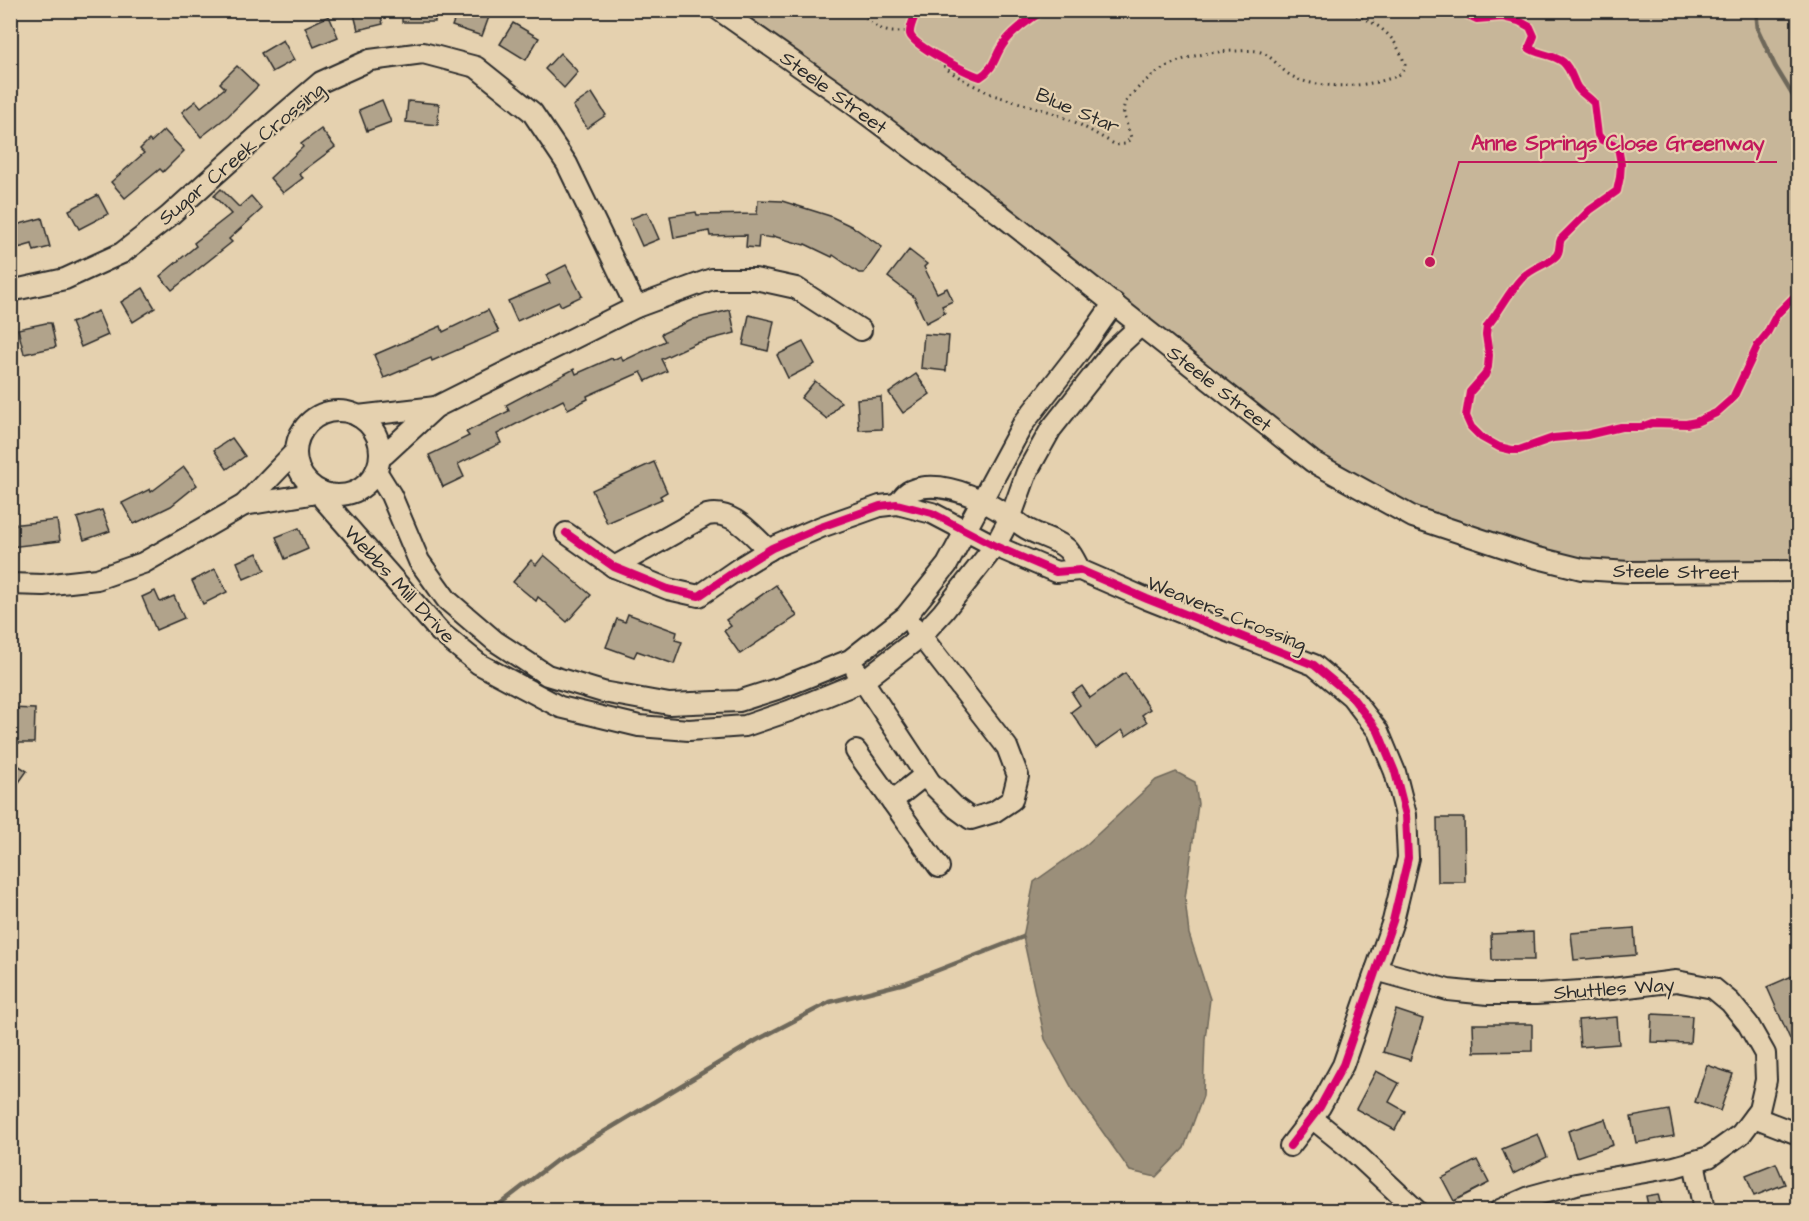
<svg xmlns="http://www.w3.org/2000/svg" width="1809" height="1221" font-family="'Architects Daughter',sans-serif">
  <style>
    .green { fill: #c7b699; stroke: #797062; stroke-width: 1.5 }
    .water { fill: #9b8f7a; stroke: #6e675a; stroke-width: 1.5 }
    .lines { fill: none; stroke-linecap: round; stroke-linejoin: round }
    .stream { stroke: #6e675a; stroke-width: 4.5 }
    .building { fill: #b1a38b; stroke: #2b2b2b; stroke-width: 1.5 }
    .minor-casing { stroke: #2b2b2b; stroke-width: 24 }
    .path { stroke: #2b2b2b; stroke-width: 3; stroke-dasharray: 1.5 4.5; stroke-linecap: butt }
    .minor { stroke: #e5d1af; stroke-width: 20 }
    .cycleway-casing { stroke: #e5d1af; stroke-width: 11 }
    .cycleway { stroke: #d6006c; stroke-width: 8 }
    .labels { text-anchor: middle; stroke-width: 4.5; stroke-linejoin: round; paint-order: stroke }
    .street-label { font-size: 20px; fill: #2b2b2b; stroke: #e5d1af }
    .leader { fill: none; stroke: #c2185b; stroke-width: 2 }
    .callout-dot { fill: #c2185b; stroke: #e5d1af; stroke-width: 2 }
    .callout-label { font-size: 21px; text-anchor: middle; font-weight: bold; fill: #c2185b; stroke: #e5d1af; stroke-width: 4.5; stroke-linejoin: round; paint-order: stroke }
  </style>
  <rect width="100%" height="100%" fill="#e5d1af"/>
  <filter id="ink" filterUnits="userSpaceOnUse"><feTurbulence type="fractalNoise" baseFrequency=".0167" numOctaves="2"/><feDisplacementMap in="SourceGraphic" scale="12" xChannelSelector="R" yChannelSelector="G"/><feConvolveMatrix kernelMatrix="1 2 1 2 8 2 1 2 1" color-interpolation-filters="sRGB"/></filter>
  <g filter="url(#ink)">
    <!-- green -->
    <path class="green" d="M719,11H1798V571L1629,572L1413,517L1313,462Z"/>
    <!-- water -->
    <path class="water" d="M1176,772L1195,782L1198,804L1185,899L1189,934L1210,999L1205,1039L1203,1096L1184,1148L1156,1177L1130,1171L1072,1088L1045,1039L1023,937L1034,882L1086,845L1156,780Z"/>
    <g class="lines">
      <!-- stream -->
      <g class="stream">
        <path d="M1756,10L1758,30L1775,66L1798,104"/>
        <path d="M492,1210L557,1160L757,1040L830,1002L905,983L1023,937"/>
      </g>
    </g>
    <!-- building -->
    <g class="building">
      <path d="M353,10H379L383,24L358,30Z"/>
      <rect x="402" y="10" width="33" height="12"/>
      <path d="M458,10H479L490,14L482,36L452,26Z"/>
      <path d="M329,16L338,37L314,47L305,27Z"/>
      <path d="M513,23L539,38L526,60L500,44Z"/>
      <path d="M283,40L294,60L272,72L261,53Z"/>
      <path d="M560,53L578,72L564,88L545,69Z"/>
      <path d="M237,66L258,86L228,116L201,137L182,112L196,101L201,107L225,88L220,83Z"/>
      <path d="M592,93L606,115L587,128L573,106Z"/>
      <path d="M382,100L391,122L367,131L359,110Z"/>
      <path d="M408,101L439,104L438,125L406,122Z"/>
      <path d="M321,129L335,147L299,174L303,178L283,193L270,178L303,147L301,144Z"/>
      <path d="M164,130L184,151L163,172L160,169L125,198L111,182L144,153L140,149L149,140L151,142Z"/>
      <path d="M221,189L239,207L251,196L262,209L229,239L232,242L172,290L160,276L196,246L194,243L231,214L214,196Z"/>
      <path d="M98,195L108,214L79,229L69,210Z"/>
      <path d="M758,200L782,201L830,216L853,227L882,247L864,273H859L833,255L832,257L805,244L804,245L773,236V238L759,236L758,248L746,247L747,235L710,236L709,231L674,238L670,216L696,212L697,215L757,214Z"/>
      <path d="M647,212L659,239L642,246L630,219Z"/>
      <path d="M42,218L50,247L34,251L32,244L18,248L12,226Z"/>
      <path d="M909,250L927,264L924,267L937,293L947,288L953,301L942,306L945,313L926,323L914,297L888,277Z"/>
      <path d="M566,265L582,296L561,306L559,302L517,321L508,301L550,283L546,275Z"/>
      <path d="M143,288L155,308L133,322L121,302Z"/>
      <path d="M488,310L499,332L432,361L431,358L384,378L374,355L441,326L443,332Z"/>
      <path d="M730,310L735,333L696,343L661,359L667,371L646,381L641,372L587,396L588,399L568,409L563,400L497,434L501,443L458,464L464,477L443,487L429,455L469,436L466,432L509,411L506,405L574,369L576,374L612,358L613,360L621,356L623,361L665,341L661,334L694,319Z"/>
      <path d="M98,311L108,335L81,347L71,323Z"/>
      <path d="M749,315L774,321L768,351L743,345Z"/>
      <path d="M46,323H51L56,347L24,354L18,329Z"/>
      <path d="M924,334L949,336L946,371L921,368Z"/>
      <path d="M803,342L815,364L788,378L777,355Z"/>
      <path d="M916,374L930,394L903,413L889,393Z"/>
      <path d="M815,381L841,402L827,419L801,398Z"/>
      <path d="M881,397L882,429L859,430L857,399Z"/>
      <path d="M232,438L245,456L227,469L214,450Z"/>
      <path d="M654,462L667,492L660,496L662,499L607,523L592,490Z"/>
      <path d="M184,467L197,485L171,506L134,524L122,503L150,489L151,492Z"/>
      <path d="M102,510L110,531L84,540L77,518Z"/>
      <path d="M57,520L60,541L10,547V525Z"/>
      <path d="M299,528L308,549L285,559L276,537Z"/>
      <path d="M257,553L265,570L244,579L237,562Z"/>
      <path d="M544,555L591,595L567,622L538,597L536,601L513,582L531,560L536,565Z"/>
      <path d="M215,569L227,592L203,604L192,581Z"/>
      <path d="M776,585L797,616L740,654L724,631L731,626L726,620Z"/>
      <path d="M155,591L160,602L174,596L184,618L156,630L142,597Z"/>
      <path d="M628,614L677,632L675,640L682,642L674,664L637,651L634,657L606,647L617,619L625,622Z"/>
      <path d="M1125,673L1150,709L1142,715L1147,722L1126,736L1122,730L1096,748L1071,712L1080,705L1072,693L1082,686L1090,698Z"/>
      <path d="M10,708L35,709L34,743H10Z"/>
      <path d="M10,760L27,771L10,795Z"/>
      <path d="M1437,818H1464L1465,882H1438Z"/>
      <path d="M1634,928L1636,955L1574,960L1571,933Z"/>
      <path d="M1533,932L1534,960H1492L1491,934Z"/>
      <path d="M1792,976L1798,990V1057L1767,987Z"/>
      <path d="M1396,1010L1423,1019L1410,1060L1383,1052Z"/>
      <path d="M1652,1014L1692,1016L1690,1043L1651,1042Z"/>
      <path d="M1617,1017L1619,1044L1580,1047L1578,1020Z"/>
      <path d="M1473,1024H1532V1051L1474,1052Z"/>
      <path d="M1707,1065L1733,1074L1720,1111L1695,1102Z"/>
      <path d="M1376,1071L1399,1083L1389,1102L1405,1111L1395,1130L1356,1109Z"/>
      <path d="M1669,1110L1674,1136L1636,1143L1631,1117Z"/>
      <path d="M1605,1119L1613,1145L1576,1157L1568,1131Z"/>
      <path d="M1538,1134L1547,1157L1513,1174L1502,1149Z"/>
      <path d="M1477,1160L1489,1183L1454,1201L1442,1178Z"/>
      <path d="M1776,1163L1785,1184L1754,1196L1746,1175Z"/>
      <path d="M1658,1194L1662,1210H1649L1646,1196Z"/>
    </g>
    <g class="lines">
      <defs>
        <g id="minor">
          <path d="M719,10L849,101L1000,214L1313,462L1413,517L1534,557L1582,569L1629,572L1798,571"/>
          <path d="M10,291L65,279L122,253L168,217L258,136L321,82L370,60L423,53L476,67L532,112L567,164L636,307"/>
          <circle cx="338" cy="453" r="42"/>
          <path d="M358,416L436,407"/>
          <path d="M380,457L385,454L436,407L636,307L712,279H755L796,288L861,330"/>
          <path d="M376,471L391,495L419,561L447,600L495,641L547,675L603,692L669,704L739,701L780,688L850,660L906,616L947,565L1023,424L1086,343L1114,303"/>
          <path d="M322,492L324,500L440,632L479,664L560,707L639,726L689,730L745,726L789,711L863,681L921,636L943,612L995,546L1011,516L1027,472L1051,429L1112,352L1141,325"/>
          <path d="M897,504C901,500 905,493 910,491C946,476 995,506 1024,527C1035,535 1059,540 1068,550C1073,556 1076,563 1080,570"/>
          <path d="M244,505L311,494L317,490"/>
          <path d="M566,533L614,567L668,589L699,596L741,567L772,548L821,527L880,506L897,504L932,513L995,546L1056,572L1080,570L1147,599L1314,665L1351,696L1378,731L1395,772L1406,815L1408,858L1393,921L1343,1065L1320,1107L1290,1146"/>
          <path d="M614,567L707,515C733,509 751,534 769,550"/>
          <path d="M10,584L43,585L97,579L143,563L244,505L292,455L296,453"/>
          <path d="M856,670L930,782L956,808L971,819L994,812L1012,800L1018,776L1007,747L914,627"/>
          <path d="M856,751L939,867"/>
          <path d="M892,801L925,775"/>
          <path d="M1376,970L1448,990L1488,994H1536L1612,989L1676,981L1713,988L1730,1002L1748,1024L1765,1054L1766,1080L1759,1110L1741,1134L1709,1157L1674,1167L1576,1184L1532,1196L1500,1210"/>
          <path d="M1754,1117L1798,1134"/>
          <path d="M1312,1118L1353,1151L1416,1210"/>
          <path d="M1694,1162L1704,1210"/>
        </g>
      </defs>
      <!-- minor casing -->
      <use href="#minor" class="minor-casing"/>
      <!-- path -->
      <path class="path" d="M857,10C867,20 881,33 895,32C900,32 905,31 910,32L948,70L965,81L993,95L1051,112L1077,123L1116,145L1125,144L1131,138C1129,129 1122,116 1124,106C1126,99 1133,93 1138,88C1165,61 1197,52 1234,51C1241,51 1250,50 1257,51C1272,54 1278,68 1290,75C1314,91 1377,88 1402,73L1405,65C1395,32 1375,22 1345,10"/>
      <!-- minor -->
      <use href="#minor" class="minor"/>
      <defs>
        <g id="cycleway">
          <path d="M917,10C915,17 909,27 910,34C913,46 968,73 980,77C996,67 994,56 1004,43C1013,31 1031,18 1044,10"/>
          <path d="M1457,10L1477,19L1503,17L1519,21L1530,27L1534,36L1529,48C1535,54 1553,54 1563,62C1571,69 1572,78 1577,87C1581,93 1589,97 1594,103L1598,135L1602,140L1618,147L1621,164L1620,177L1617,191L1590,210L1561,239C1558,245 1561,251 1556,256C1547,265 1532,267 1521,279C1508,293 1500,311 1487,326L1486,335L1489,355L1488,367L1485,375L1470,392L1466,416L1471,427L1481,437L1499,447L1512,450H1519L1553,438L1587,435L1621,427H1641L1652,423L1686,424L1696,422L1716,413L1733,398L1758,345L1766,335L1777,314L1798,293"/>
          <path d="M566,533L614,567L668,589L699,596L741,567L772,548L821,527L880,506L897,504L932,513L995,546L1056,572L1080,570L1147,599L1314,665L1351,696L1378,731L1395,772L1406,815L1408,858L1393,921L1343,1065L1320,1107L1290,1146"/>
        </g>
      </defs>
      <!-- cycleway casing -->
      <use href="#cycleway" class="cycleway-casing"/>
      <!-- cycleway -->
      <use href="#cycleway" class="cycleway"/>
    </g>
  </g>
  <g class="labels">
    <!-- street labels -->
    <g class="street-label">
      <text transform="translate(834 92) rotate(36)" y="7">Steele Street</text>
      <text transform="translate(1078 110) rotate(23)" y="7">Blue Star</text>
      <text transform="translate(241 153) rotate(-40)" y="7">Sugar Creek Crossing</text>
      <text transform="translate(1220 388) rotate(38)" y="7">Steele Street</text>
      <text transform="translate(1676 571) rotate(1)" y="7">Steele Street</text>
      <text transform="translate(400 584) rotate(47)" y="7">Webbs Mill Drive</text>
      <text transform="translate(1227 613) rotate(22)" y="7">Weavers Crossing</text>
      <text transform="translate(1614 988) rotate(-4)" y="7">Shuttles Way</text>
    </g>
  </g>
  <!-- callouts -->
  <path class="leader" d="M1430 262L1459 162H1777"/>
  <circle class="callout-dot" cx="1430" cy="262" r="6"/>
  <g class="callout-label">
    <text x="1618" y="150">Anne Springs Close Greenway</text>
  </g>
  <!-- margin -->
  <rect width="1809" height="1221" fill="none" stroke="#e5d1af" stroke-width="36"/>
  <rect x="18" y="18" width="1773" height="1185" fill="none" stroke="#2b2b2b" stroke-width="2" filter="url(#ink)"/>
</svg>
